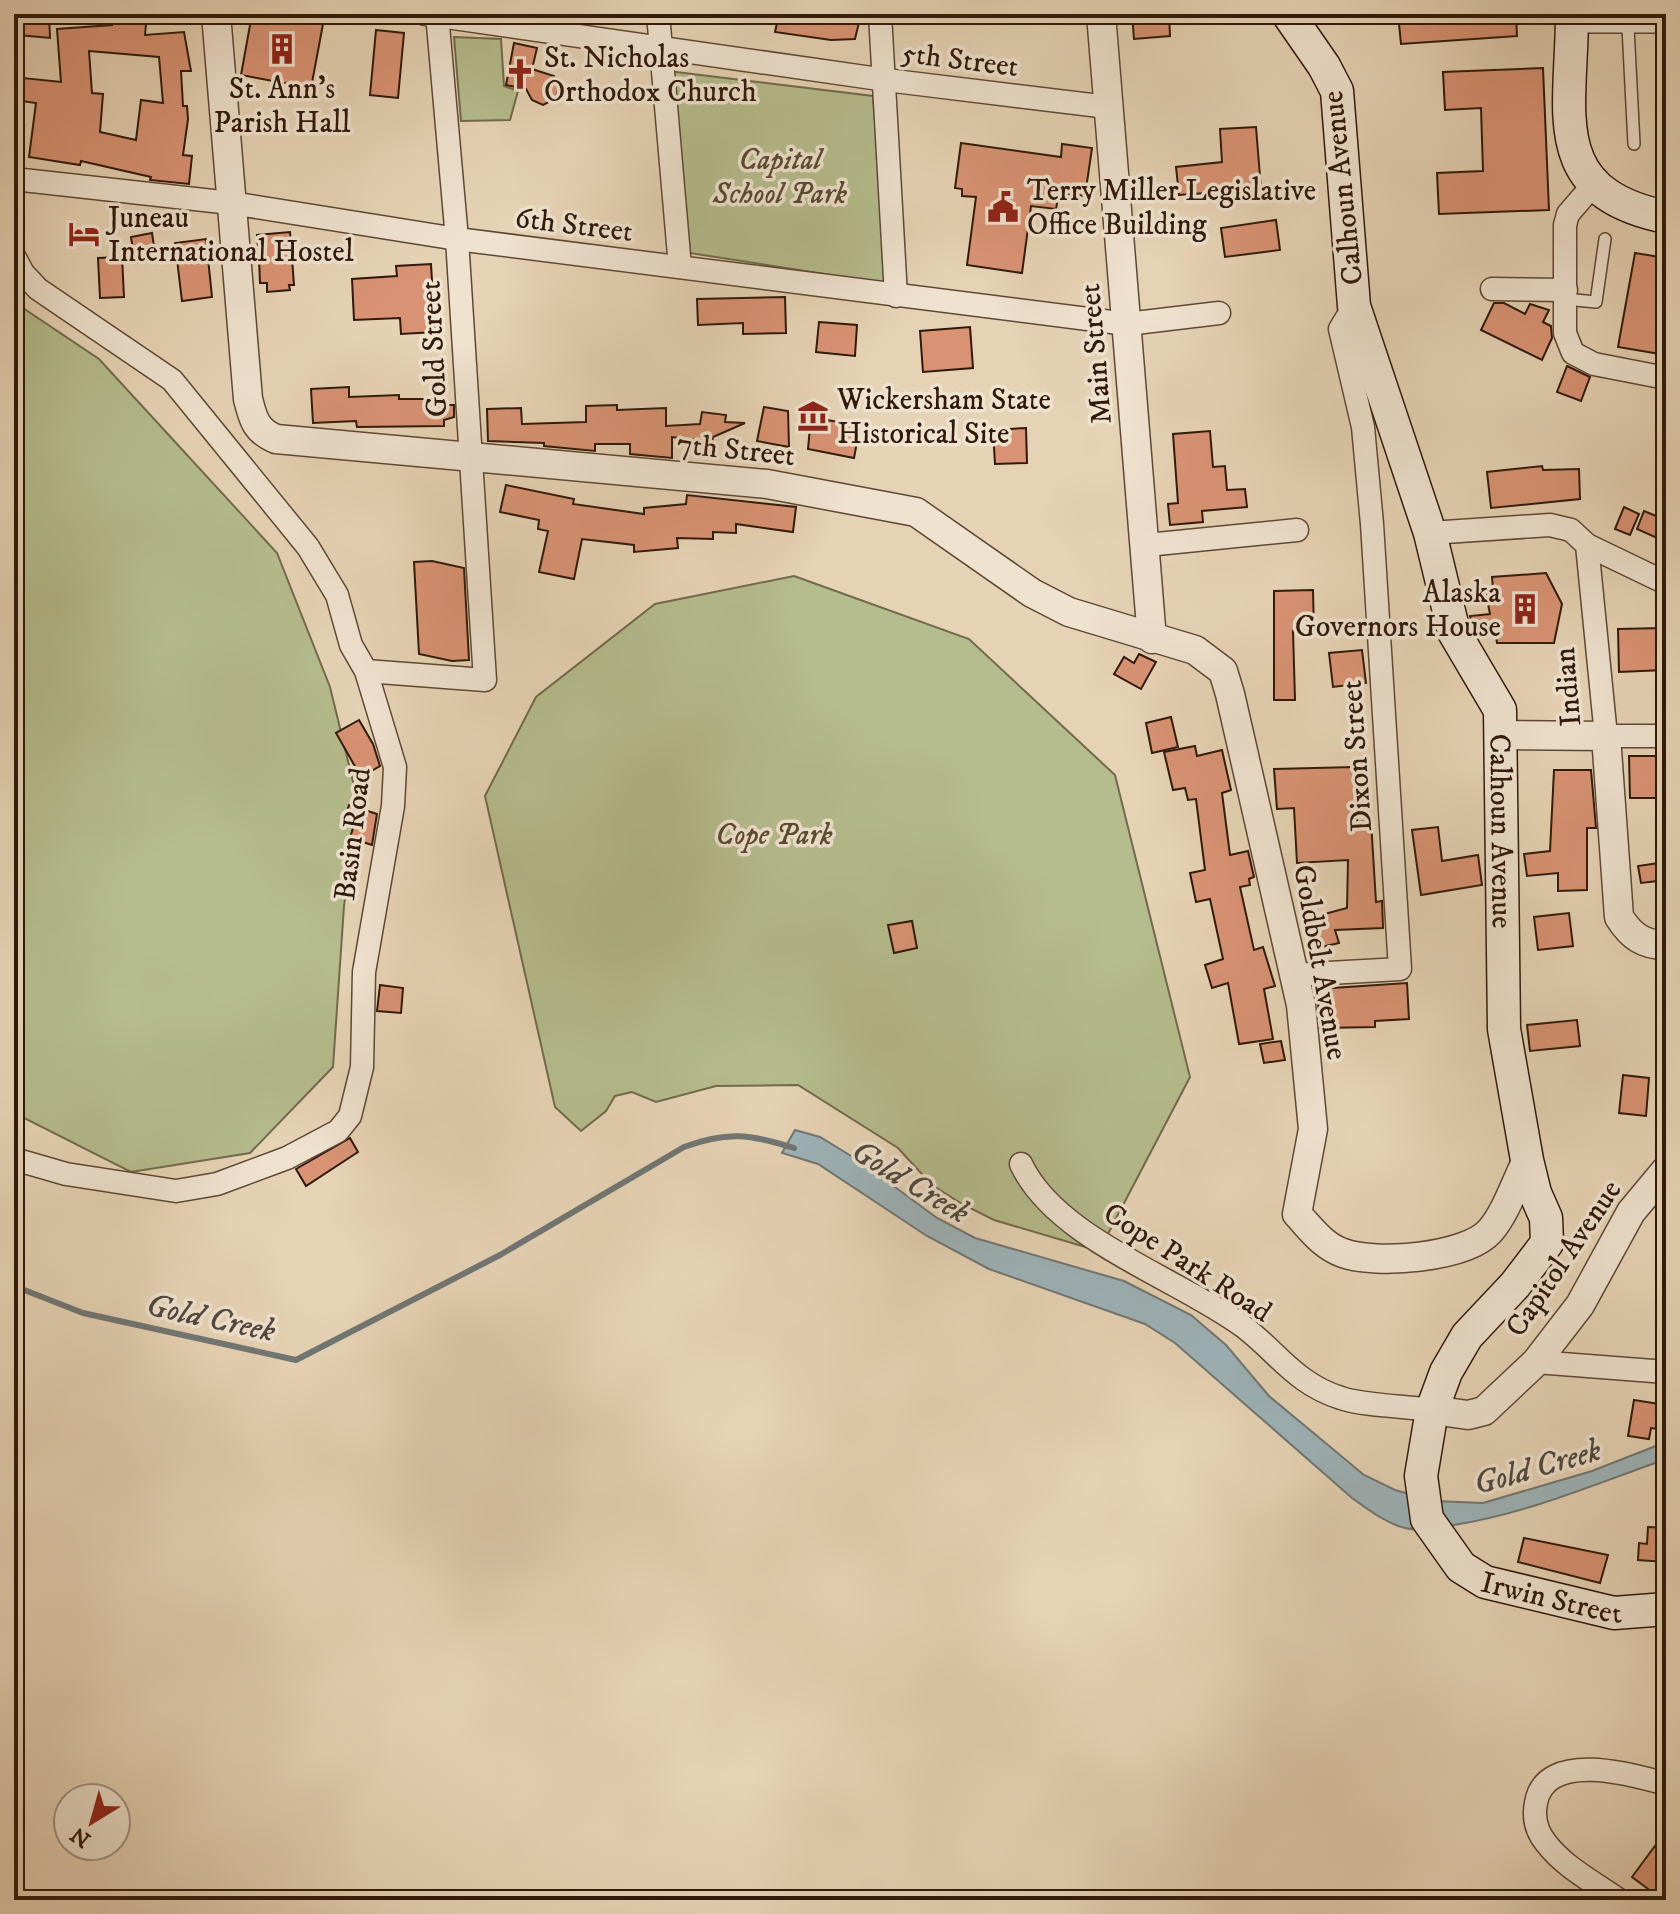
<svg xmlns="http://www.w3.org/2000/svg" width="1680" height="1914" font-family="'IM FELL DW Pica',serif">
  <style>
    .green { fill: #b5bc8d; stroke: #726a4c; stroke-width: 2 }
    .water { fill: #9db4ba; stroke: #717674; stroke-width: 2 }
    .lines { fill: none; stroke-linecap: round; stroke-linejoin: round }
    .stream { stroke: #717674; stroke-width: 6 }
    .building { fill: #d99374; stroke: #30190a; stroke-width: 2; fill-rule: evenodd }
    .service-casing { stroke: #5e4835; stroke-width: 14 }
    .minor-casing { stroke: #5e4835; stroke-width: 25 }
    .tertiary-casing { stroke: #5e4835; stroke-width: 31 }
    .secondary-casing { stroke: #30190a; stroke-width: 35 }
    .service { stroke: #efe2cf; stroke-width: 11 }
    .minor { stroke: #efe2cf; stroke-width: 22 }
    .tertiary { stroke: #efe2cf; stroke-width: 28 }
    .secondary { stroke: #efe2cf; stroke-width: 32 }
    .labels { text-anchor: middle; stroke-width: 7; stroke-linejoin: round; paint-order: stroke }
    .poi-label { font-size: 30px; fill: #30190a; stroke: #efe2cf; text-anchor: start }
    .street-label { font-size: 30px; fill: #30190a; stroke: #efe2cf }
    .park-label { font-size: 30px; font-style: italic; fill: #584a31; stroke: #efe2cf }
    .water-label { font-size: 32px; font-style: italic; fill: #51483f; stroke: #efe2cf }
  </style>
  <rect width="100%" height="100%" fill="#e6d3b5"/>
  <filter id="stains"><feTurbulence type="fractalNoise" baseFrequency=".0025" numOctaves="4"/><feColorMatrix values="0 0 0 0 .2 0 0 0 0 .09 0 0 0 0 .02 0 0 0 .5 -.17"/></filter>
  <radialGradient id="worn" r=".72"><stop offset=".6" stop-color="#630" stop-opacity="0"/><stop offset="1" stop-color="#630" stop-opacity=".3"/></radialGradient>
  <!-- green -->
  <g class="green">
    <path d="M454,37L501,39L504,86L518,91L510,120L461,121Z"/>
    <path d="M668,71L873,96L888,284L690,253Z"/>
    <path d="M14,302L99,359L277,553L330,687L358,802L344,906L333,1067L250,1153L131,1172L14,1113Z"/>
    <path d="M794,576L969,639L1115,775L1190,1077L1099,1251L994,1220L962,1204L932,1185L898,1148L798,1085L716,1086L656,1102L632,1092L615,1096L606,1111L581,1131L555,1107L485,796L536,697L655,604Z"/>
  </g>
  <!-- water -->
  <path class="water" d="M795,1130L820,1137L861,1162L937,1218L975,1238L1124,1281L1191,1315L1226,1345L1269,1396L1364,1475L1395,1490L1435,1501L1483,1503L1592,1471L1666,1442V1459C1596,1484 1528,1513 1454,1525C1438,1527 1421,1532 1405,1528C1385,1523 1368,1509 1352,1498L1175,1343L1145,1324L989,1269L927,1236L818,1164L782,1153Z"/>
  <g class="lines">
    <!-- stream -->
    <path class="stream" d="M14,1286L83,1313L296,1360L500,1255L684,1147C727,1131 750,1134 794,1148"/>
  </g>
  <!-- building -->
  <g class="building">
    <path d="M16,14H49L50,38L18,35Z"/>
    <path d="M113,14H147L145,35L184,32L191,71H181L183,106H187L188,119L183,155L192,156L189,184L150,180L151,177L81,161L80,165L29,157L36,103L21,101L23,78L61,82L57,29L112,25ZM89,51L159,57L163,103L141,100L136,140L100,132L103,94L92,93Z"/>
    <path d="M252,14L323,24L311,88L241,75Z"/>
    <path d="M779,14H861L855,39L831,40L775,32Z"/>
    <path d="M1132,14H1169L1170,36L1134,39Z"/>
    <path d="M1398,14H1516L1517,36L1401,44Z"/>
    <path d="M376,30L404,33L398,98L370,95Z"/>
    <path d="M514,43L537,48L532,69L554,76L559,88L555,99L543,105L532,100L526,89L506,85Z"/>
    <path d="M1543,68L1549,210L1439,214L1437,173L1483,171L1481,108L1445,110L1443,72Z"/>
    <path d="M1256,127L1261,189L1179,195L1176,167L1222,162L1220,129Z"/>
    <path d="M961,143L1061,157L1062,144L1092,148L1085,196L1059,193L1056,209L1031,206L1022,273L967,265L976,197L962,196V189L955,188Z"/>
    <path d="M1276,220L1280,250L1225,257L1221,228Z"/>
    <path d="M290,232L294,285H289L290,290L267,292V283H260L259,258L253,254L258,249L257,235Z"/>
    <path d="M152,233L156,260L135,263L131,237Z"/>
    <path d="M206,239L212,297L182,301L175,243Z"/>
    <path d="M1635,253L1666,258V355L1618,347Z"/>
    <path d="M122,257L124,297L100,298L98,258Z"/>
    <path d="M431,264L435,332L401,334L400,318L354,320L352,279L397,276L396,266Z"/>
    <path d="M785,297L786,333L743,334V323L698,325L697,299Z"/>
    <path d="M1494,303H1504L1525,314L1530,304L1549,310L1543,322L1551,326L1552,338L1542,360L1481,330Z"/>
    <path d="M819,322L857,325L855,356L816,352Z"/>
    <path d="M970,327L973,368L923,372L920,331Z"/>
    <path d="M1567,366L1590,377L1581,401L1557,392Z"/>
    <path d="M349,387V397L399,395V399H443L444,405H454V417L444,420V426L357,427L356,421L313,423L311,389Z"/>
    <path d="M617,405V410L666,408V426L700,424L702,412L726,415L725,422L745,423L713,437L712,442L698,444V440L672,437V458L630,454V444H595V451L544,446V443L488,441L487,409L521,408L522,424L586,422V406Z"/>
    <path d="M764,407L788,411L789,447L757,441Z"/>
    <path d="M811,417L860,426L854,458L808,449Z"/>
    <path d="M1026,428L1027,463L995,464L993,430Z"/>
    <path d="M1210,431L1213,467L1225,466L1227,490L1245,489L1247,507L1202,511L1203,522L1170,525L1168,504L1178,503L1173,434Z"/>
    <path d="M1542,466L1543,470L1579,469L1580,499L1491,508L1487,472Z"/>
    <path d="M506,485L574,499L573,504L644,514V508L686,504L687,495L796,507L793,532L736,524V533L713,532V539L677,538L678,548L634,552V545L582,539L574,579L539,572L548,531L538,529L539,520L500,512Z"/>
    <path d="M1624,507L1639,514L1630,535L1615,529Z"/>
    <path d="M1644,511L1666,520V542L1637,529Z"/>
    <path d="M432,561L464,568L469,660L452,661L419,654L414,562Z"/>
    <path d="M1546,573L1562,604L1554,643H1497L1495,630L1475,631L1470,616L1490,614L1485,589L1493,588L1492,577Z"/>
    <path d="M1313,590L1314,631H1293L1295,700H1274V591Z"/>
    <path d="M1662,628L1664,670L1619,672L1618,629Z"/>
    <path d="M1362,650L1366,683L1333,687L1329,653Z"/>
    <path d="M1139,654L1156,662L1141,689L1114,674L1124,657L1134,663Z"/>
    <path d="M1171,717L1178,747L1152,753L1146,723Z"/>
    <path d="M359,720L373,744L380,766L361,777L336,733Z"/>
    <path d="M1195,746L1197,756L1222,750L1231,790L1222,793L1230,855L1248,851L1254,877L1249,879L1250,885L1240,887L1254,950L1263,947L1275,986L1264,989L1273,1039L1239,1044L1228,983L1212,988L1205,965L1223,959L1210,899L1196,902L1190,873L1205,870L1196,799L1188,800L1185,788L1173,790L1164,752Z"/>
    <path d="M1629,756H1663V798H1630Z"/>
    <path d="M1355,767L1357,822L1371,821L1376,902L1382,901L1383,928L1335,930L1339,943L1313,949L1306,919L1347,908L1348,860L1297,863L1294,808L1277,809L1274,769Z"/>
    <path d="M1554,770H1591L1596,828H1587V890L1558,891V873L1527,876L1524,854L1550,851Z"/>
    <path d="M349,805L377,814L372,845L350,838L353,828L343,825Z"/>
    <path d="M1438,827L1442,861L1478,855L1482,885L1421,895L1412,830Z"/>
    <path d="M1666,862V880L1641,883L1638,866Z"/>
    <path d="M1569,913L1573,946L1538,950L1534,917Z"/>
    <path d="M912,921L917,948L894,953L888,925Z"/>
    <path d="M1407,983L1409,1019L1375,1021V1027L1320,1028L1317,989Z"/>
    <path d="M380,985L403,988L401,1013L377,1011Z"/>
    <path d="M1577,1020L1580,1046L1530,1051L1527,1025Z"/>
    <path d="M1281,1041L1285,1060L1264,1063L1260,1044Z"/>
    <path d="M1623,1075L1649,1078L1646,1116L1619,1113Z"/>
    <path d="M350,1138L358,1152L306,1186L296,1169Z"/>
    <path d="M1634,1400L1666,1405V1430L1651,1428L1649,1439L1628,1436Z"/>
    <path d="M1648,1527L1666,1528V1562L1638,1560L1639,1543L1647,1544Z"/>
    <path d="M1524,1538L1608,1555L1600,1583L1518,1562Z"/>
    <path d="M1666,1831V1900H1663L1632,1877Z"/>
  </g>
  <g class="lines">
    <defs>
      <g id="service">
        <path d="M1575,27H1666"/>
        <path d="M1628,27L1634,144"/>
        <path d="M1565,299L1596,302L1605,239"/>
      </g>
      <g id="minor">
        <path d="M425,14L886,80L1108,107"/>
        <path d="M658,14L680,267"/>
        <path d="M880,14L896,296"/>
        <path d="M14,179L231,203L457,239L1127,324L1219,313"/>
        <path d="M1594,184L1568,214L1565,225V333L1573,353L1594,364L1666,378"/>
        <path d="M14,256L23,273L38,289L172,380L308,547L337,595L351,645L366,671L395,767L393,806L364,972L362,1067L350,1116L338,1131L287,1158L217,1184L176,1191L66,1174L14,1159"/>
        <path d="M1492,289L1566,290"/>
        <path d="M1430,533L1550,525L1571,530L1587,545L1606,736H1666"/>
        <path d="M1147,545L1297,530"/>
        <path d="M1587,545L1666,583"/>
        <path d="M366,671L485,680L457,239L437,14"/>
        <path d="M1293,975L1400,969L1372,524L1363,427L1340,329L1354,306"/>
        <path d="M1021,1164C1056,1239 1178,1278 1244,1327C1278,1353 1296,1384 1341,1398C1364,1406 1406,1406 1432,1410"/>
        <path d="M1536,1362L1666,1372"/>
        <path d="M1619,1900C1595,1883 1564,1867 1546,1843C1537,1832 1533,1818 1536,1803C1545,1749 1634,1775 1666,1784"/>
      </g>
      <g id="tertiary">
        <path d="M216,14L248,399C253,419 256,431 276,439L767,484L916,512L1032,593L1069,612L1195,650L1223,671L1230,694L1301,1005L1313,1129L1297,1214C1311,1229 1323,1246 1343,1253C1376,1265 1466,1258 1490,1231C1506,1213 1516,1181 1527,1160"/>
        <path d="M1101,14L1152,639"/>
        <path d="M1502,735L1606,736L1619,917C1631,936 1643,945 1666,945"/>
        <path d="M1432,1410L1468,1415L1484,1411L1536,1362L1580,1305L1631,1212L1666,1170"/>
      </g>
      <g id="secondary">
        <path id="s1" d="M1288,14L1324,66L1337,91L1354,306L1430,533L1454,632L1500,710L1504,1029L1527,1160L1535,1193L1546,1218L1547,1243L1515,1285L1467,1336L1446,1372L1432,1410L1421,1476L1427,1519L1461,1567L1485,1582L1614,1613L1666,1609"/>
        <path d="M1572,14C1572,112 1543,192 1666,217"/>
      </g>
    </defs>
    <!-- service casing -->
    <use href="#service" class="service-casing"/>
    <!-- minor casing -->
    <use href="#minor" class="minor-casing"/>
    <!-- tertiary casing -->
    <use href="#tertiary" class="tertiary-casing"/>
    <!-- secondary casing -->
    <use href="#secondary" class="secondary-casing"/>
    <!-- service -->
    <use href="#service" class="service"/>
    <!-- minor -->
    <use href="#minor" class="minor"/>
    <!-- tertiary -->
    <use href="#tertiary" class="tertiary"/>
    <!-- secondary -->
    <use href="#secondary" class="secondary"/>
  </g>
  <!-- icons -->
  <defs>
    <symbol id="building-bare" viewBox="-9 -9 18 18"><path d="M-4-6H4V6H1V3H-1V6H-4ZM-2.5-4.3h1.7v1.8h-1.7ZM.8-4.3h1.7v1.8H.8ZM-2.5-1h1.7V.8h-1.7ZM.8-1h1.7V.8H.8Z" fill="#8f2418" stroke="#efe2cf" stroke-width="2.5" paint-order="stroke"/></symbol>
    <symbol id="church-bare" viewBox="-9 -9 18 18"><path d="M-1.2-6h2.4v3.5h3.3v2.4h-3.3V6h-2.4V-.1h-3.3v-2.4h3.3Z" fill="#8f2418" stroke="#efe2cf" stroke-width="2.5" paint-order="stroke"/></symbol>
    <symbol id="civic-bare" viewBox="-9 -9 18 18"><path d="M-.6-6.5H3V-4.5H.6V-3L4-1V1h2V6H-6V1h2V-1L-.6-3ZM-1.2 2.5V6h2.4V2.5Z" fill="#8f2418" stroke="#efe2cf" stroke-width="2.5" paint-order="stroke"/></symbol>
    <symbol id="hotel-bare" viewBox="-9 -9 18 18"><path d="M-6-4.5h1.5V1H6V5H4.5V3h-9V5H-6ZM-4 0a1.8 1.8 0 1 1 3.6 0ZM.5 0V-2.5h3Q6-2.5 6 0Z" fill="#8f2418" stroke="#efe2cf" stroke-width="2.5" paint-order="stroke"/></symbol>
    <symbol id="museum-bare" viewBox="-9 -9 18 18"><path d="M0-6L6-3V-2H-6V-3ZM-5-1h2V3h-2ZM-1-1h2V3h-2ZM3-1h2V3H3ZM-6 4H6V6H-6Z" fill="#8f2418" stroke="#efe2cf" stroke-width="2.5" paint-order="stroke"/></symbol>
  </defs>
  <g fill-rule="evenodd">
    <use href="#building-bare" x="260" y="27" width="44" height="44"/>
    <use href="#church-bare" x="498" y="52" width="44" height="44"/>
    <use href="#civic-bare" x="981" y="185" width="44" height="44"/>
    <use href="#hotel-bare" x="62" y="212" width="44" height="44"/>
    <use href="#museum-bare" x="791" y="394" width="44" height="44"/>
    <use href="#building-bare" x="1503" y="587" width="44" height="44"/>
  </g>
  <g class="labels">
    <!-- poi labels -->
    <g class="poi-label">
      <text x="544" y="67">St. Nicholas<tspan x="544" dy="34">Orthodox Church</tspan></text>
      <text x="282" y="98" text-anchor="middle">St. Ann's<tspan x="282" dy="34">Parish Hall</tspan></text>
      <text x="1027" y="200">Terry Miller Legislative<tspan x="1027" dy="34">Office Building</tspan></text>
      <text x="108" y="227">Juneau<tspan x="108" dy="34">International Hostel</tspan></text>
      <text x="837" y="409">Wickersham State<tspan x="837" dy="34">Historical Site</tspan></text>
      <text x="1501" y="602" text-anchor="end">Alaska<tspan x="1501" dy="34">Governors House</tspan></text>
    </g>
    <!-- street labels -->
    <g class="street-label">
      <text transform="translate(960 59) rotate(7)" y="10">5th Street</text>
      <text transform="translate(1342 188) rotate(-96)" y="10">Calhoun Avenue</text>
      <text transform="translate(574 224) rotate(7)" y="10">6th Street</text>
      <text transform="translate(433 349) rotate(-93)" y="10">Gold Street</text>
      <text transform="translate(1095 354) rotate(-95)" y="10">Main Street</text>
      <text transform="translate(736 449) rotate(6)" y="10">7th Street</text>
      <text transform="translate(1567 687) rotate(-95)" y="10">Indian</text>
      <text transform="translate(1356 756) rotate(-94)" y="10">Dixon Street</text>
      <text dy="10" stroke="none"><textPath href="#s1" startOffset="860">Calhoun Avenue</textPath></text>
      <text transform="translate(352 834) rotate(-83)" y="10">Basin Road</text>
      <text transform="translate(1321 962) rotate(80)" y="10">Goldbelt Avenue</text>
      <text transform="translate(1563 1258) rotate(-56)" y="10">Capitol Avenue</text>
      <text transform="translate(1188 1262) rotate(33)" y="10">Cope Park Road</text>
      <text dy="10" stroke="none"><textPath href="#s1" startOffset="1748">Irwin Street</textPath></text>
    </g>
    <!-- park labels -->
    <g class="park-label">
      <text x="780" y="169">Capital<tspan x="780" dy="34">School Park</tspan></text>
      <text x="774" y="844">Cope Park</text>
    </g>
    <!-- water labels -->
    <g class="water-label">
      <text transform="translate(911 1181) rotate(31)" y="11">Gold Creek</text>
      <text transform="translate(211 1317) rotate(12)" y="11">Gold Creek</text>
      <text transform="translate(1537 1466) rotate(-16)" y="11">Gold Creek</text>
    </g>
  </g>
  <!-- margin -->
  <rect width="1680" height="1914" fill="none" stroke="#e6d3b5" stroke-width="48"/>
  <rect x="16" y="16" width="1648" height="1882" fill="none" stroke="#30190a" stroke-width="4"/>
  <rect x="24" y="24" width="1632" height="1866" fill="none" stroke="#30190a" stroke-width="2"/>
  <!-- north arrow -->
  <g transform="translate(92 1822) rotate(217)"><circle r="38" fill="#efe2cf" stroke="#a39280" stroke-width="2"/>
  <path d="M0-6L14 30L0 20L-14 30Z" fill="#8f2418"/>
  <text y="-12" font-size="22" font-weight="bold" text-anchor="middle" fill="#30190a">N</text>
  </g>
  <rect width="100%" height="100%" filter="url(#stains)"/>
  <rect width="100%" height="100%" fill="url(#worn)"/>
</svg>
